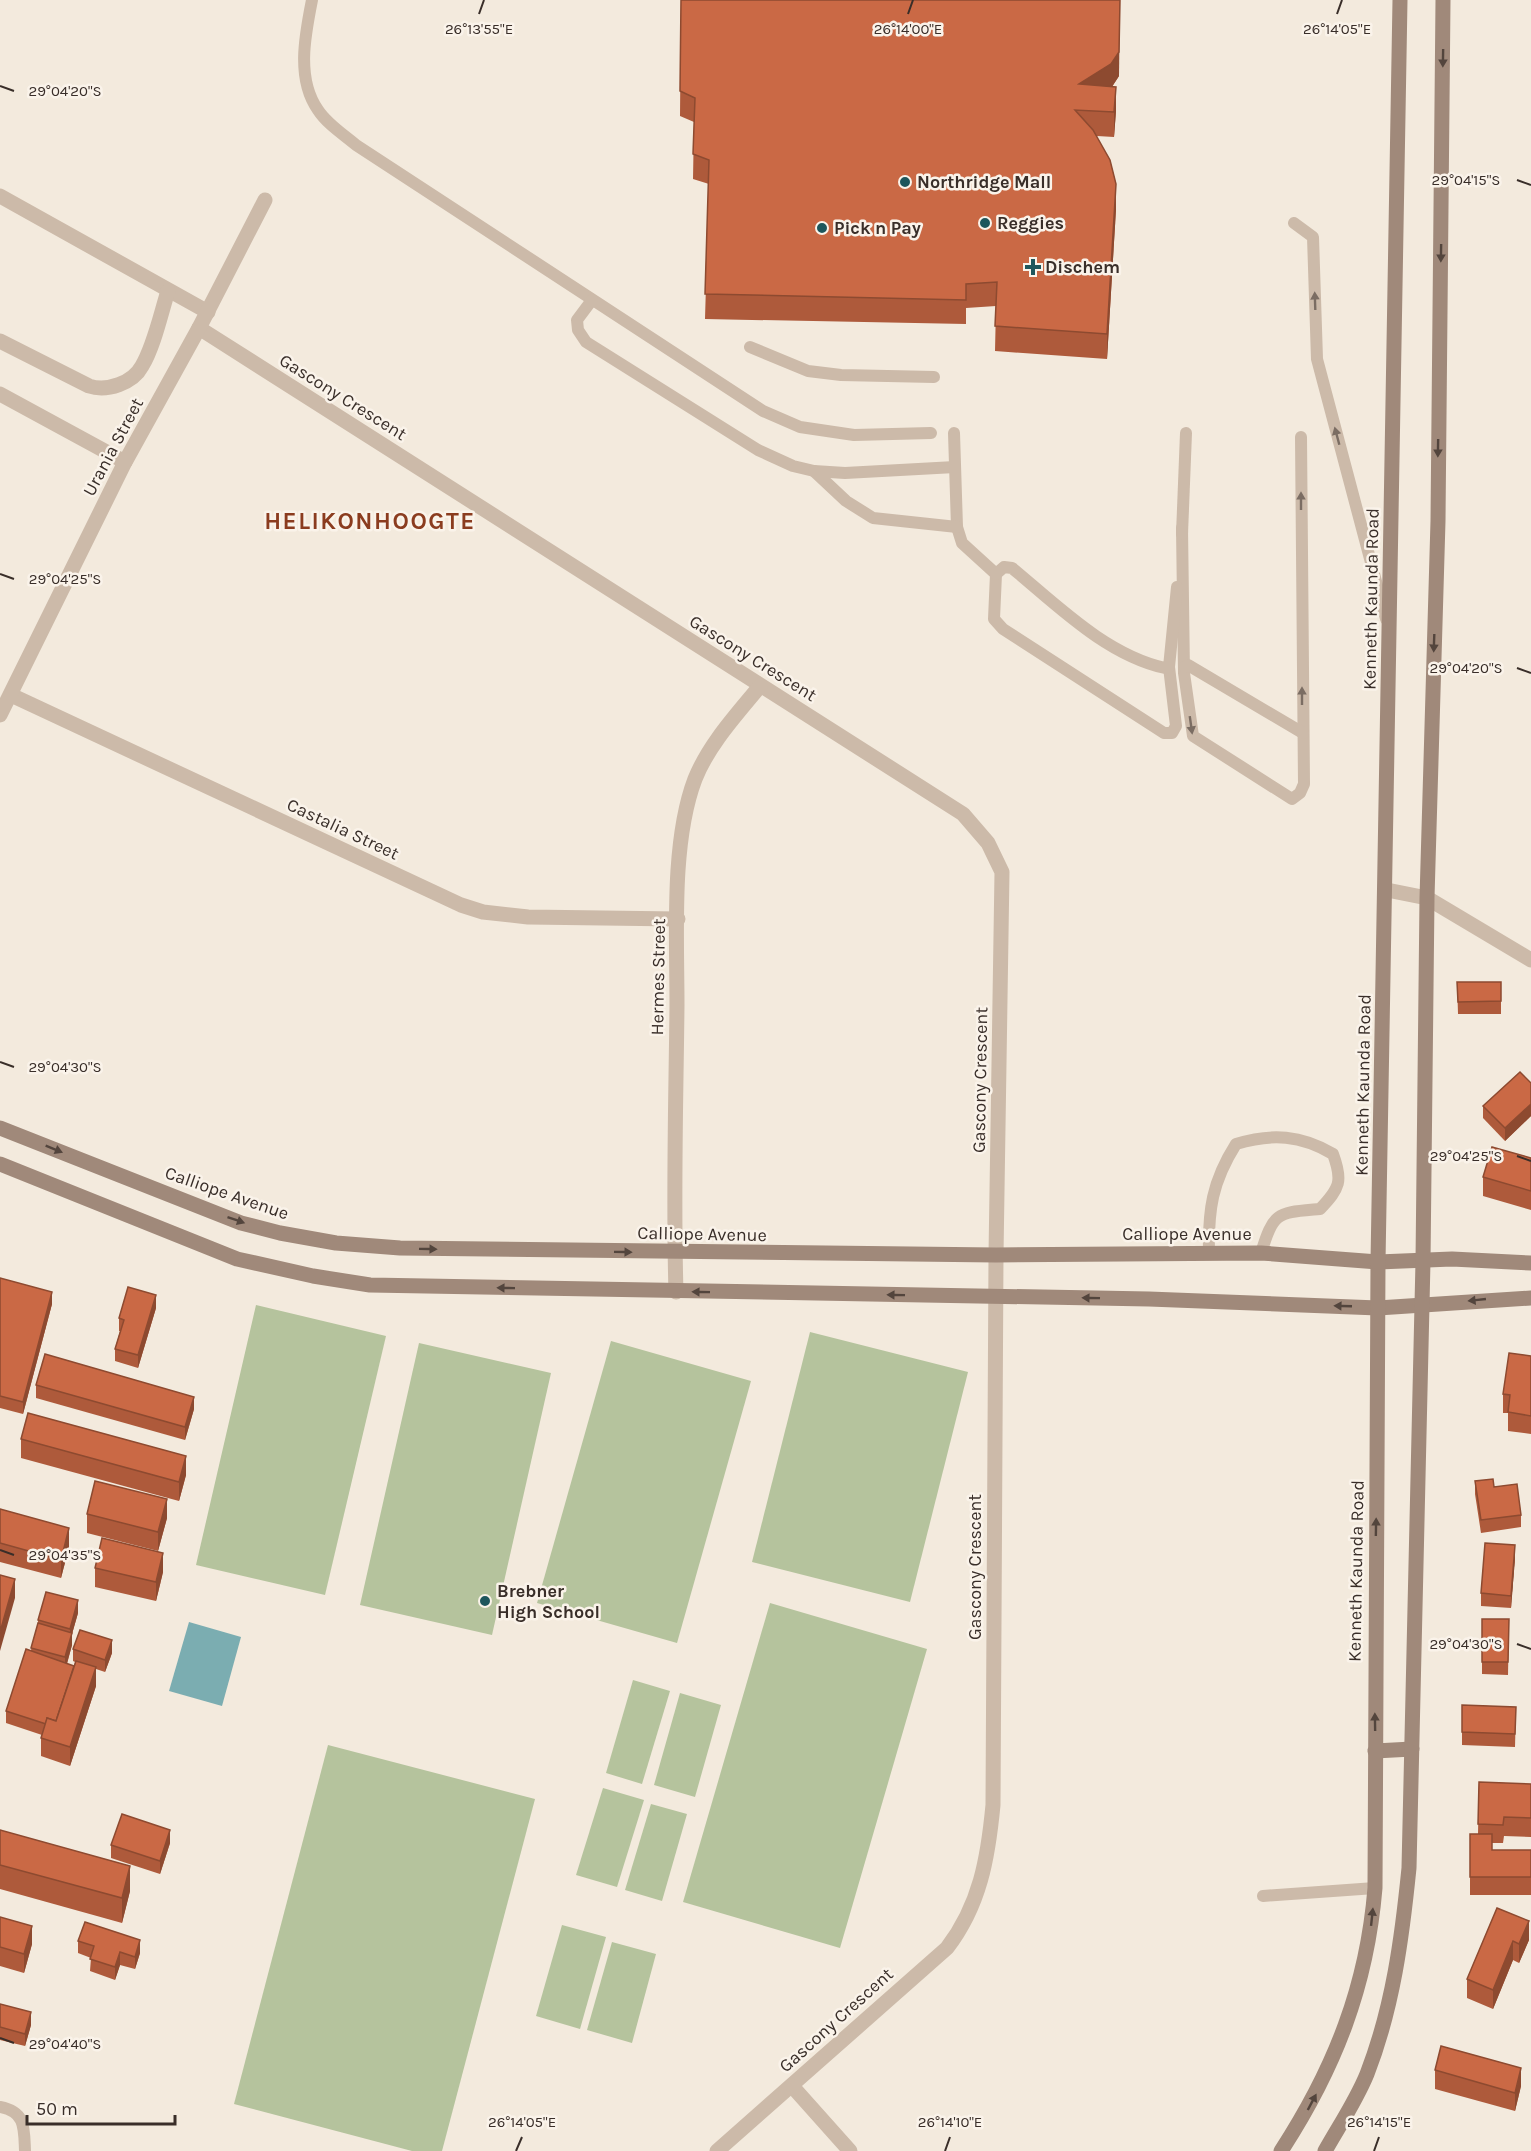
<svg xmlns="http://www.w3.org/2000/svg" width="1531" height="2151" font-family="Karla,sans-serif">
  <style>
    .green { fill: #b5c39d }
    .water { fill: #7badb1 }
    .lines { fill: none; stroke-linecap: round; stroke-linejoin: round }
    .lane { stroke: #ccbaa9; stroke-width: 12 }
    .street { stroke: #ccbaa9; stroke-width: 15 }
    .secondary { stroke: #a0897a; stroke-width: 15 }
    .wall { fill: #ae5a3b }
    .shaded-wall { fill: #8d4a30 }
    .building { fill: #ca6945; stroke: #8d4a30; stroke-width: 1.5 }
    .oneway { fill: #53453d }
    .oneway2 { fill: #7b6d63 }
    .ticks { fill: none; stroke: #392e29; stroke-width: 2 }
    .poi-dot { fill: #1d565c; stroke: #faf3ea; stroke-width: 2 }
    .labels { text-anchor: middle; stroke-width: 5; stroke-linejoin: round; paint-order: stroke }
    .poi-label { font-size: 18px; font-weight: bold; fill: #392e29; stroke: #faf3ea; text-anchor: start }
    .street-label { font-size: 18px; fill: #392e29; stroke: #faf3ea }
    .district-label { font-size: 24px; font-weight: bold; letter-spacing: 1.5px; fill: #8b3c1f; stroke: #faf3ea }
    .ticks-label { font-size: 15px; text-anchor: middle; fill: #392e29; stroke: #faf3ea; stroke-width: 5; stroke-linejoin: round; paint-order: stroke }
  </style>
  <rect width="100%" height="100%" fill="#f3eadd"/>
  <!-- green -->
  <g class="green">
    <path d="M256,1305L386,1336L325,1595L196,1565Z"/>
    <path d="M810,1332L968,1372L910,1602L752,1562Z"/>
    <path d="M611,1341L751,1381L677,1643L537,1603Z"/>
    <path d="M419,1343L551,1373L492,1635L360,1605Z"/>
    <path d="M770,1603L927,1649L840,1948L683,1902Z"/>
    <path d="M633,1680L670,1691L642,1784L606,1773Z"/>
    <path d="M680,1693L721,1705L695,1797L654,1785Z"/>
    <path d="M328,1745L535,1799L442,2151H412L234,2104Z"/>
    <path d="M603,1788L644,1800L617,1887L576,1875Z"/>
    <path d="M651,1804L687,1814L662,1901L625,1890Z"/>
    <path d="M562,1925L606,1937L580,2029L536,2016Z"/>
    <path d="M612,1942L656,1954L632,2043L587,2030Z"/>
  </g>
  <!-- water -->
  <path class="water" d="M189,1622L241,1637L222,1706L169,1691Z"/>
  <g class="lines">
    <!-- lane -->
    <g class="lane">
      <path d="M312,0C305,35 296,79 318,110C327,124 343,134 356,145L763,411L800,427L854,435L931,433"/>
      <path d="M1294,223L1313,237L1317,359L1386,619"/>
      <path d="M592,300L577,320L578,330L586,342L758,450L793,466L814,471L845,473L955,467"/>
      <path d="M750,347L808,371L841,375L934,377"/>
      <path d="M954,433L957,527L962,543L996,574L994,619L1003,629L1164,733H1172L1176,726L1169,667"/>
      <path d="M814,471L846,501L873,518L957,527"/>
      <path d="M1182,528L1184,673L1193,736L1292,799L1300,793L1304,784L1301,437"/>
      <path d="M1182,534L1186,433"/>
      <path d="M996,574L1004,567L1012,568C1057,605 1106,655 1165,668L1169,667L1177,587"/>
      <path d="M1185,667L1188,665L1303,733"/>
      <path d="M1209,1254C1208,1210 1212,1182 1236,1144C1272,1133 1301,1135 1333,1154C1343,1181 1340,1188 1320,1209C1277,1213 1274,1211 1261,1253"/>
      <path d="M1263,1896L1375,1888"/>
      <path d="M0,2107C26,2112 24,2128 25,2151"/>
    </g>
    <!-- street -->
    <g class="street">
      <path d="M0,196L208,312"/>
      <path d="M199,328L963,814L988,843L1002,872L996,1255L993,1805C988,1858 980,1905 947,1948L717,2151"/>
      <path d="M0,341L89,386C107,392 133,383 142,366C154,346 161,313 168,291"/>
      <path d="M0,394L125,462"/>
      <path d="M11,695L461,905L483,912L528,917L678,919"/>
      <path d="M0,715L125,462L199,328L265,200"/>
      <path d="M1387,890L1427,898L1531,960"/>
      <path d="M676,1292C673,1196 676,1100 677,1005C677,936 671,842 695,779C709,744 737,714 760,686"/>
      <path d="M792,2086L850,2151"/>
    </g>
    <!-- secondary -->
    <g class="secondary">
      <path d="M0,1128L241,1223L280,1233L336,1243L400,1248L996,1255L1261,1253L1378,1262L1452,1259L1531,1263"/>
      <path d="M0,1164L237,1259L313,1276L370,1285L1149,1299L1378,1308L1531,1298"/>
      <path d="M1375,1751L1412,1749"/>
      <path d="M1281,2151C1335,2068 1367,1986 1375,1888L1378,1262L1400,0"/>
      <path d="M1325,2151C1339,2126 1356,2101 1367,2074C1393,2007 1402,1938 1409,1868L1423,1261L1427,898L1438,521L1443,0"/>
    </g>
  </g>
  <!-- wall -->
  <g class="wall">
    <path d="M681,0L1119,76L1112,87L1116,111L1114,137L1097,136L1116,209L1107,359L995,351L996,306L966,308V324L705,319L709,184L693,179L694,122L680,116Z"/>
    <path d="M1457,982H1501V1014H1458Z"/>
    <path d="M1531,1083V1116L1505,1141L1483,1118V1106Z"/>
    <path d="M1531,1158V1210L1483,1196V1177Z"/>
    <path d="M0,1278L52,1304L23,1414L0,1408Z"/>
    <path d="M156,1308L138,1368L115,1361V1349L120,1331H119V1318Z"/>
    <path d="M1531,1356V1434L1508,1431V1413H1503V1394Z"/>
    <path d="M36,1385L194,1409L185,1440L36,1398Z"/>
    <path d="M21,1439L186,1475L179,1501L21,1458Z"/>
    <path d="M1475,1481L1494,1487L1521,1515V1527L1481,1533L1475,1494Z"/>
    <path d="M0,1509L69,1547L61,1578L0,1562Z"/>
    <path d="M87,1514L167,1518L158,1551L87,1533Z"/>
    <path d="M1515,1558L1511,1608L1481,1606V1593Z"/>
    <path d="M95,1568L163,1572L156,1601L95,1587Z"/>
    <path d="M78,1613L72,1634V1645L67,1664L74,1666L75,1662L73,1661V1649L112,1653L105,1672L96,1669V1686L70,1766L41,1756V1738L42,1735L6,1723V1711L31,1650L38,1624V1620Z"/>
    <path d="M1482,1619H1509L1508,1675L1482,1674Z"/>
    <path d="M1462,1705L1516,1707L1515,1747L1462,1745Z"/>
    <path d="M1479,1782L1531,1784V1837L1504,1836L1503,1843H1492V1850H1531V1895H1470V1834H1478Z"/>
    <path d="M0,1830L130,1891L122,1923L0,1889Z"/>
    <path d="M170,1843L160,1874L111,1858V1845Z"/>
    <path d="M1497,1908L1529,1940L1519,1963L1513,1960L1493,2009L1467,1998V1979Z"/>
    <path d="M0,1917L32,1944L24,1973L0,1966Z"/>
    <path d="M78,1941L140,1953L135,1969L120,1965L115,1980L90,1971L91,1958L78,1953Z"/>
    <path d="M0,2004L31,2025L25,2046L0,2040Z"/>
    <path d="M1435,2070L1521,2086L1515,2111L1435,2089Z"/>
  </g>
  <!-- shaded-wall -->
  <g class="shaded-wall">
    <path d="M1120,0L1119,76L1111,88L1079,84Z"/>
    <path d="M1116,87V111L1114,137V112Z"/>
    <path d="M1116,184V209L1107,359V334Z"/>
    <path d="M1531,1104V1116L1505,1141V1128Z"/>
    <path d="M52,1292V1304L23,1414V1402Z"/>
    <path d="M156,1295V1308L138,1368V1355Z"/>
    <path d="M194,1397V1409L185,1440V1427Z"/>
    <path d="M186,1456V1475L179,1501V1482Z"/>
    <path d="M167,1499V1518L158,1551V1532Z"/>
    <path d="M69,1528V1547L61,1578V1560Z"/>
    <path d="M1515,1545V1558L1511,1608V1596Z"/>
    <path d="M163,1553V1572L156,1601V1582Z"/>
    <path d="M15,1579V1598L0,1651V1632Z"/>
    <path d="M78,1600V1613L72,1634V1645L65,1670V1657L70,1640V1629Z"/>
    <path d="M112,1640V1653L105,1672V1660Z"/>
    <path d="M96,1667V1686L70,1766V1747Z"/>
    <path d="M170,1830V1843L160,1874V1861Z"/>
    <path d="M130,1866V1891L122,1923V1898Z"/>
    <path d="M1529,1921V1940L1519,1963V1944Z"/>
    <path d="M32,1926V1944L24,1973V1954Z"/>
    <path d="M140,1940V1953L135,1969V1957Z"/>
    <path d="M1513,1941V1960L1493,2009V1990Z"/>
    <path d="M120,1952V1965L115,1980V1967Z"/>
    <path d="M31,2012V2025L25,2046V2034Z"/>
    <path d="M1521,2068V2086L1515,2111V2093Z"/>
  </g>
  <!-- building -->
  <g class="building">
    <path d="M681,0H1120L1119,52L1111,64L1079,84L1116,87L1114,112L1075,110L1093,130L1110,160L1116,184L1107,334L995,326L997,282L966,284V300L705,294L709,160L693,154L695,98L680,91Z"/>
    <path d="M1457,982H1501V1001L1458,1002Z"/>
    <path d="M1520,1072L1531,1083V1104L1505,1128L1483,1106Z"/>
    <path d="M1492,1147L1531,1158V1191L1483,1177Z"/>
    <path d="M0,1278L52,1292L23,1402L0,1396Z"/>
    <path d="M128,1287L156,1295L138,1355L115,1349L124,1320L119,1318Z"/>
    <path d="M1509,1353L1531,1356V1416L1508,1412L1510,1395L1503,1394Z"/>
    <path d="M45,1354L194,1397L185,1427L36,1385Z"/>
    <path d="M28,1413L186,1456L179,1482L21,1439Z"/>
    <path d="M1493,1479L1494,1487L1517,1484L1521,1515L1481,1520L1475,1481Z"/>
    <path d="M95,1481L167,1499L158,1532L87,1514Z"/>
    <path d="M0,1509L69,1528L61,1560L0,1543Z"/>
    <path d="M102,1538L163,1553L156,1582L95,1568Z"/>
    <path d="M1485,1543L1515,1545L1511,1596L1481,1593Z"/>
    <path d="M0,1575L15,1579L0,1632Z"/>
    <path d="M46,1592L78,1600L70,1629L38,1620Z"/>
    <path d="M1482,1619H1509L1508,1662H1482Z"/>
    <path d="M38,1623L72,1633L65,1657L31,1648Z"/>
    <path d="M80,1630L112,1640L105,1660L73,1649Z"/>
    <path d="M26,1649L74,1666L56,1721L47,1718L46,1724L6,1711Z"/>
    <path d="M76,1661L96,1667L70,1747L41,1738L47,1718L56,1721Z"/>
    <path d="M1462,1705L1516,1707L1515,1734L1462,1732Z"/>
    <path d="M1479,1782L1531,1784V1818L1504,1817L1503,1825L1478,1824Z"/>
    <path d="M122,1814L170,1830L160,1861L111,1845Z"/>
    <path d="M0,1830L130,1866L122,1898L0,1865Z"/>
    <path d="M1470,1834H1492V1850H1531V1877H1470Z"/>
    <path d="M1497,1908L1529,1921L1519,1944L1513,1941L1493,1990L1467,1979Z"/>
    <path d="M0,1917L32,1926L24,1954L0,1947Z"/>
    <path d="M85,1922L140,1940L135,1957L120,1952L115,1967L90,1959L94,1946L78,1941Z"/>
    <path d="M0,2004L31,2012L25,2034L0,2027Z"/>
    <path d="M1441,2046L1521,2068L1515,2093L1435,2070Z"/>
  </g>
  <!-- one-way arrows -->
  <defs><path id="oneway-solid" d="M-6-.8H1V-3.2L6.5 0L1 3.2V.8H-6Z" transform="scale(1.5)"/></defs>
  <g class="oneway">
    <use href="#oneway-solid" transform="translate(1443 58) rotate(91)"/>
    <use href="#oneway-solid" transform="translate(1441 253) rotate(91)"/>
    <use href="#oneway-solid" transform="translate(1438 448) rotate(91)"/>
    <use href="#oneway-solid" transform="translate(1434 643) rotate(92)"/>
    <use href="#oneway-solid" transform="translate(54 1149) rotate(22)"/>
    <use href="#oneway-solid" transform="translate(236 1220) rotate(19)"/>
    <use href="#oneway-solid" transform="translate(428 1249) rotate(1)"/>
    <use href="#oneway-solid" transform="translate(623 1252) rotate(1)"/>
    <use href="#oneway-solid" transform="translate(506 1288) rotate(-179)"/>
    <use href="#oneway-solid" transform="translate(701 1292) rotate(-179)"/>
    <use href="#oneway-solid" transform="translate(896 1295) rotate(-179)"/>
    <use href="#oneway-solid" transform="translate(1091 1298) rotate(-179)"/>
    <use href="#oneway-solid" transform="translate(1477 1300) rotate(174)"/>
    <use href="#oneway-solid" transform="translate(1343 1306) rotate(-178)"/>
    <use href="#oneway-solid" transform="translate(1376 1527) rotate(-89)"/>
    <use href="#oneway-solid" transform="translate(1375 1722) rotate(-91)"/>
    <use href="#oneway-solid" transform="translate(1372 1917) rotate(-84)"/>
    <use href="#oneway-solid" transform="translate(1312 2102) rotate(-62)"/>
  </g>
  <g class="oneway2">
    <use href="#oneway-solid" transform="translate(1315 301) rotate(-92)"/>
    <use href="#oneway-solid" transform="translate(1337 436) rotate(-105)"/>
    <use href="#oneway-solid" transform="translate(1301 501) rotate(-90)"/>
    <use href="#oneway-solid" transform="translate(1302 696) rotate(-90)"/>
    <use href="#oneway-solid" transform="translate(1191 725) rotate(82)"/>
  </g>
  <!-- ticks -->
  <path class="ticks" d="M479,14L484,0M908,14L913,0M1337,14L1342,0M0,86L14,91M1517,180L1531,185M0,574L14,579M1517,668L1531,673M0,1062L14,1067M1517,1156L1531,1161M0,1550L14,1555M1517,1644L1531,1649M0,2038L14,2043M516,2151L522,2137M945,2151L950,2137M1374,2151L1379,2137"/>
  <!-- markers -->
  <g class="poi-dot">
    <circle cx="905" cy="182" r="6"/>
    <circle cx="985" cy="223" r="6"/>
    <circle cx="822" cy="228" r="6"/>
    <path d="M1030 258h6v6h6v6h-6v6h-6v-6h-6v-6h6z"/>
    <circle cx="485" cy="1601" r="6"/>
  </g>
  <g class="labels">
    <!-- poi labels -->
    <g class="poi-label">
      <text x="917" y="188">Northridge Mall</text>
      <text x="997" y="229">Reggies</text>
      <text x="834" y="234">Pick n Pay</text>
      <text x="1045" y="273">Dischem</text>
      <text x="497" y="1597">Brebner<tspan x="497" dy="21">High School</tspan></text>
    </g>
    <!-- street labels -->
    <g class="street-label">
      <text transform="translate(343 397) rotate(32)" y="6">Gascony Crescent</text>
      <text transform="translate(113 447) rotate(-62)" y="6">Urania Street</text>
      <text transform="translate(1371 599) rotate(-89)" y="6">Kenneth Kaunda Road</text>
      <text transform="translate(753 658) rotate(32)" y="6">Gascony Crescent</text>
      <text transform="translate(343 829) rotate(25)" y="6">Castalia Street</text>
      <text transform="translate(658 977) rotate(-89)" y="6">Hermes Street</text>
      <text transform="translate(980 1080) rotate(-89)" y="6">Gascony Crescent</text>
      <text transform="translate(1363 1085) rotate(-89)" y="6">Kenneth Kaunda Road</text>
      <text transform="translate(227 1193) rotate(19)" y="6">Calliope Avenue</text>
      <text transform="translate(702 1234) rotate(1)" y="6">Calliope Avenue</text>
      <text x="1187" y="1240">Calliope Avenue</text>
      <text transform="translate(975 1567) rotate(-90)" y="6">Gascony Crescent</text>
      <text transform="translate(1356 1571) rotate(-89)" y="6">Kenneth Kaunda Road</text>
      <text transform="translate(836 2020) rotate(-42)" y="6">Gascony Crescent</text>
    </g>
    <!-- district labels -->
    <g class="district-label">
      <text x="370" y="529">HELIKONHOOGTE</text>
    </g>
  </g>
  <g class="ticks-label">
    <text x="479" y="34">26°13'55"E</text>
    <text x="908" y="34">26°14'00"E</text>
    <text x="1337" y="34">26°14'05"E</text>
    <text x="65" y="96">29°04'20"S</text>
    <text x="1466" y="185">29°04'15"S</text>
    <text x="65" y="584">29°04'25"S</text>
    <text x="1466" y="673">29°04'20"S</text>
    <text x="65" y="1072">29°04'30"S</text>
    <text x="1466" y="1161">29°04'25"S</text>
    <text x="65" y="1560">29°04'35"S</text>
    <text x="1466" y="1649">29°04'30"S</text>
    <text x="65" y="2049">29°04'40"S</text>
    <text x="522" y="2127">26°14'05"E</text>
    <text x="950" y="2127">26°14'10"E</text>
    <text x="1379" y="2127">26°14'15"E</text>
  </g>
  <!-- scale -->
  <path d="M27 2115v9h148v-9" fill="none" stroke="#392e29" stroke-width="3"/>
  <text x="36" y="2115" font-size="18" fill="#392e29" stroke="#faf3ea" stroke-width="4.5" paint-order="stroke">50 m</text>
</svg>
